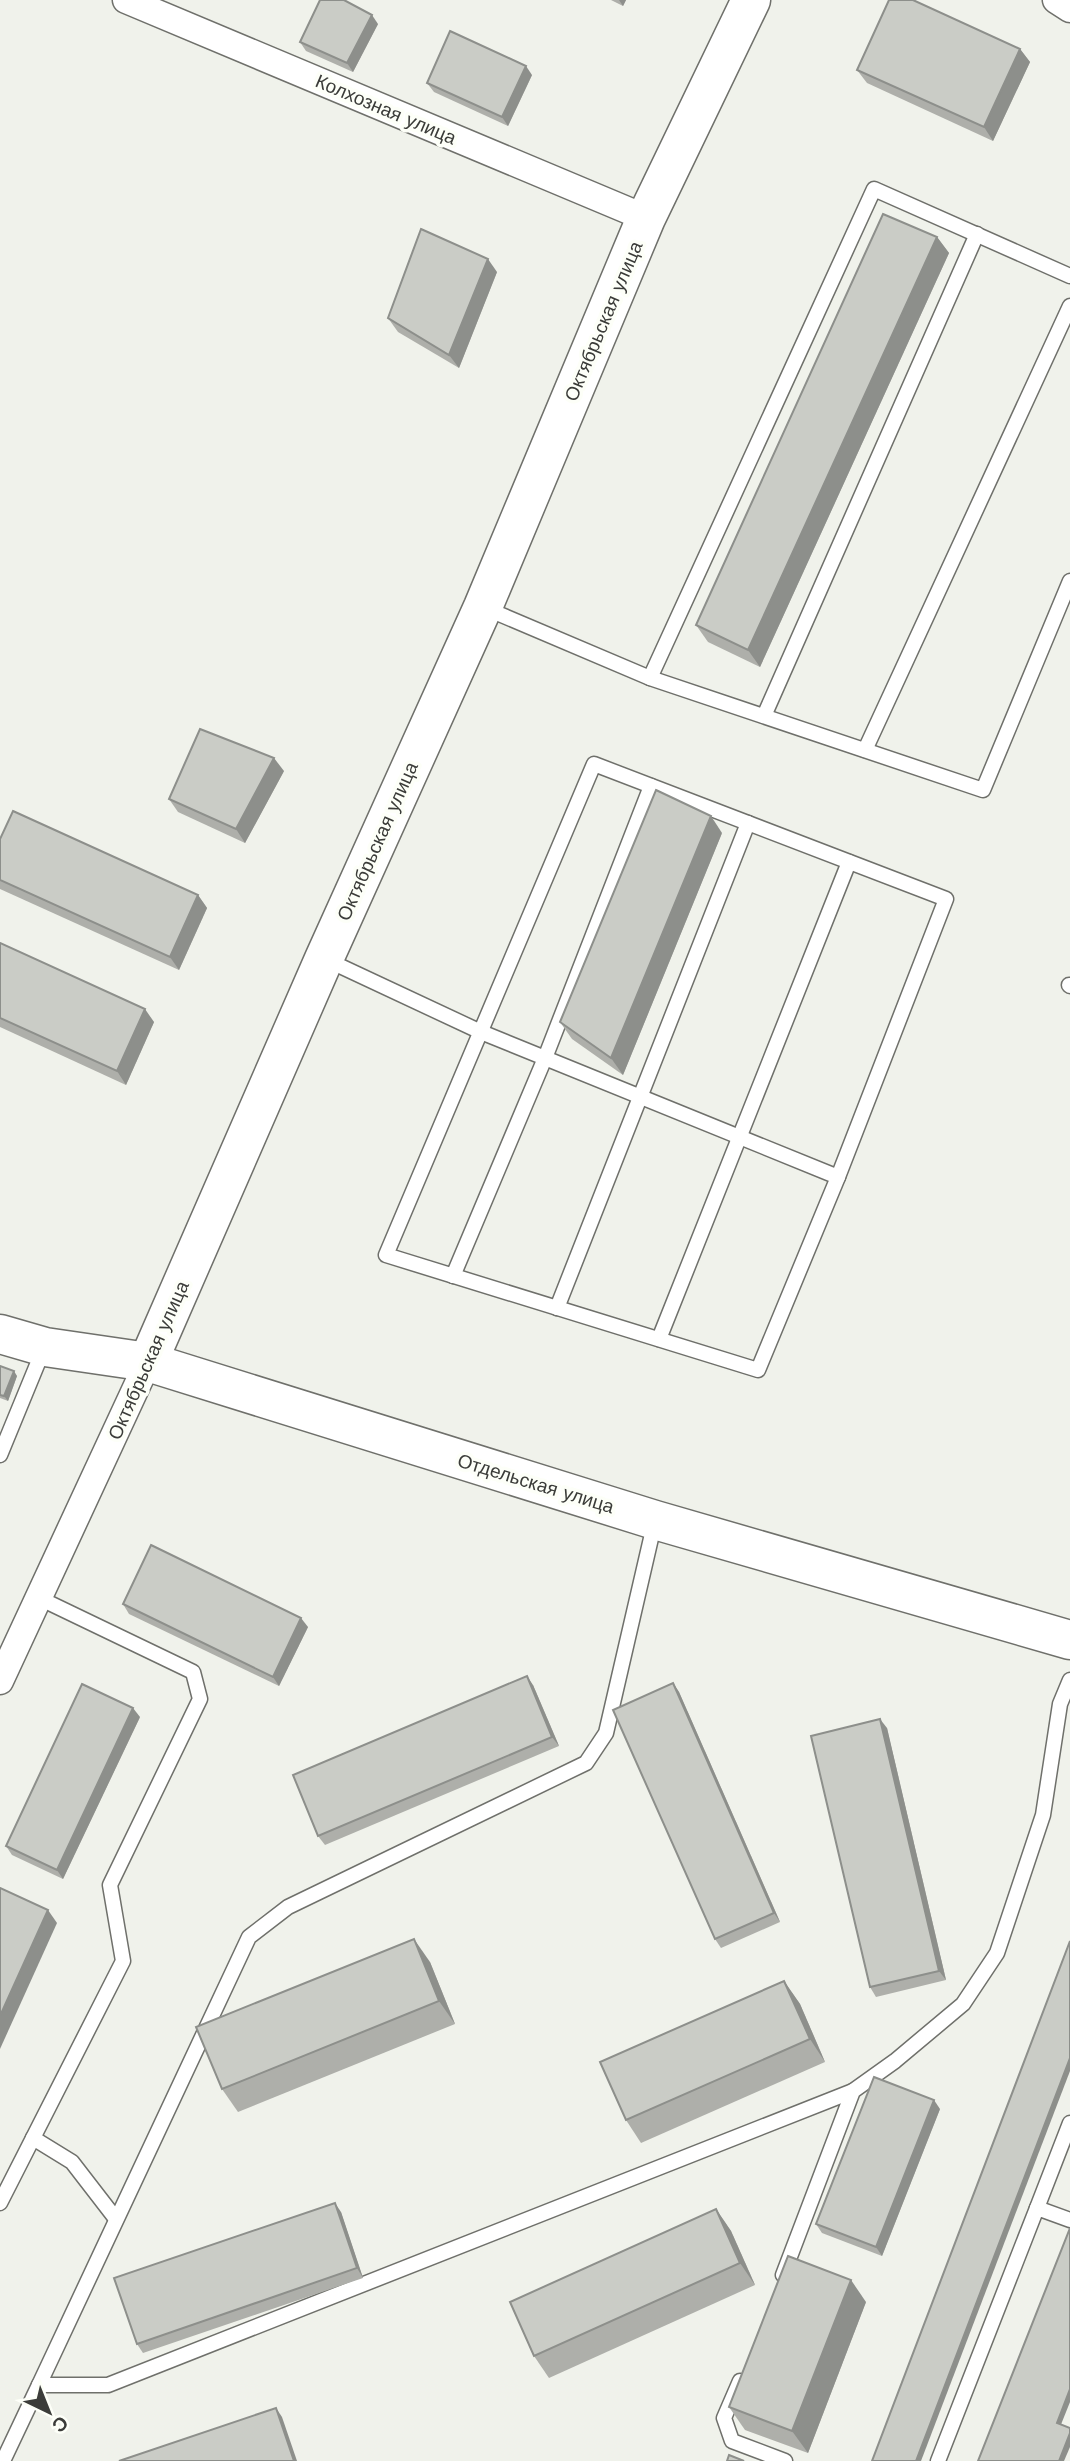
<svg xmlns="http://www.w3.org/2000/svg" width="1070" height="2461" font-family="'Work Sans',sans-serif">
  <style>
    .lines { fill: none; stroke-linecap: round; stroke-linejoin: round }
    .lane-casing { stroke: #6f706b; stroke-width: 17 }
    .street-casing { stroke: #6f706b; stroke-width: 29 }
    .secondary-casing { stroke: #6f706b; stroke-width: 41 }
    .lane { stroke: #fff; stroke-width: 14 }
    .street { stroke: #fff; stroke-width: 26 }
    .secondary { stroke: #fff; stroke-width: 38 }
    .wall { fill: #aeafaa }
    .shaded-wall { fill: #8d8f8b }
    .building { fill: #caccc6; stroke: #8d8f8b; stroke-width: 2 }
    .labels { text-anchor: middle; stroke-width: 7; stroke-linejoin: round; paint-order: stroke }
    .street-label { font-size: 19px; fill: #3b3c39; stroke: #fdfff8 }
  </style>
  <rect width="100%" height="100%" fill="#f0f2eb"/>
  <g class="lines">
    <defs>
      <g id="lane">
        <path d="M485,608L650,678L983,790L1070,581"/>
        <path d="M650,678L874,189L1070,276"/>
        <path d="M764,716L977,234"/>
        <path d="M865,750L1070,306"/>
        <path d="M594,764L946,899L838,1177L758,1370L386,1255Z"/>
        <path d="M325,959L481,1032L838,1177"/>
        <path d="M1069,985L1070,986"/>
        <path d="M453,1276L545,1058L651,786"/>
        <path d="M557,1308L748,823"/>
        <path d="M659,1339L849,862"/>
        <path d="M0,1455L44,1348"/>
        <path d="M33,2138L72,2162L116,2219"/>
        <path d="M0,2203L123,1961L110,1885L200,1699L193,1672L39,1598"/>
        <path d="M1037,2208L1070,2123"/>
        <path d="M783,2275L853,2091L895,2061L963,2004L997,1953L1043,1815L1060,1704L1070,1680"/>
        <path d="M740,2381L724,2418L732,2441L785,2461"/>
        <path d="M39,2385L249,1937L288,1907L586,1763L606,1733L655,1521"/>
        <path d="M3,2461L39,2385H108L853,2091"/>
        <path d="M938,2461L1037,2208L1070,2220"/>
      </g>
      <g id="street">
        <path d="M126,0L646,218"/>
        <path d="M1056,0L1070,9"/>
        <path d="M0,1681L148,1362"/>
      </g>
      <g id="secondary">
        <path d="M0,1334L45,1347L148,1362L655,1520L1070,1640"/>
        <path d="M148,1362L324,959L483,607L646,218L751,0"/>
      </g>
    </defs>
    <!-- lane casing -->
    <use href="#lane" class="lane-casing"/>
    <!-- street casing -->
    <use href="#street" class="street-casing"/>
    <!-- secondary casing -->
    <use href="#secondary" class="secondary-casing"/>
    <!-- lane -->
    <use href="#lane" class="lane"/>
    <!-- street -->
    <use href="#street" class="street"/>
    <!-- secondary -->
    <use href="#secondary" class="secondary"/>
  </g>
  <!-- wall -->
  <g class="wall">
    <path d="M611,0H626L623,6Z"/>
    <path d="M378,24L353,72L306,51L300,42Z"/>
    <path d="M1020,49L1030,62L993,141L867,83L857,70Z"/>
    <path d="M532,75L508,126L434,92L427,83Z"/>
    <path d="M937,237L949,253L760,667L708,642L696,625Z"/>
    <path d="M497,272L459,368L398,332L388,318Z"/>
    <path d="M284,771L245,843L178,812L169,799Z"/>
    <path d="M722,833L623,1075L572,1039L560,1022Z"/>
    <path d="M0,839L198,895L207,908L179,970L0,889Z"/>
    <path d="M0,943L154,1022L126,1085L0,1027Z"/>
    <path d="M0,1366L17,1376L8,1401L0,1398Z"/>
    <path d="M123,1604L308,1627L279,1686L129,1614Z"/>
    <path d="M673,1683L679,1692L780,1922L721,1948L715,1939Z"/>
    <path d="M533,1685L559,1746L325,1845L318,1836Z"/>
    <path d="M140,1717L63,1879L12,1855L6,1846Z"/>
    <path d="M887,1728L946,1980L876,1997L870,1987Z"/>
    <path d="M430,1962L455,2024L238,2112L222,2089Z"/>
    <path d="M784,1981L800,2004L825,2062L641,2143L626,2120Z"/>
    <path d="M940,2109L882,2256L822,2233L816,2224Z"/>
    <path d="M716,2209L731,2231L755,2285L549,2378L534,2356Z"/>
    <path d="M341,2212L363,2278L143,2353L137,2344Z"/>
    <path d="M866,2302L808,2453L745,2430L729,2407Z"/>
  </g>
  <!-- shaded-wall -->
  <g class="shaded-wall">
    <path d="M619,0H626L623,6Z"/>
    <path d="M372,15L378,24L353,72L347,63Z"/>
    <path d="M1020,49L1030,62L993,141L984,127Z"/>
    <path d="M526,66L532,75L508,126L502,117Z"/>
    <path d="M937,237L949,253L760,667L748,650Z"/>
    <path d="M488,259L497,272L459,368L449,355Z"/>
    <path d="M274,758L284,771L245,843L236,829Z"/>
    <path d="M711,816L722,833L623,1075L611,1058Z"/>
    <path d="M198,895L207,908L179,970L170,957Z"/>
    <path d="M145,1009L154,1022L126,1085L117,1071Z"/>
    <path d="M14,1371L17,1376L8,1401L4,1396Z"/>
    <path d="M301,1618L308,1627L279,1686L273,1677Z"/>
    <path d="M527,1676L533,1685L559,1746L552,1737Z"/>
    <path d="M673,1683L679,1692L780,1922L774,1913Z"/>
    <path d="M133,1708L140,1717L63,1879L57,1870Z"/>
    <path d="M880,1719L887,1728L946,1980L939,1971Z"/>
    <path d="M48,1910L57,1923L0,2049V2016Z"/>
    <path d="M414,1939L430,1962L455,2024L439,2001Z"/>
    <path d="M784,1981L800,2004L825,2062L810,2039Z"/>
    <path d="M1070,2058V2071L921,2461H916Z"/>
    <path d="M934,2100L940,2109L882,2256L876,2247Z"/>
    <path d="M335,2203L341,2212L363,2278L357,2268Z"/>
    <path d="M716,2209L731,2231L755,2285L740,2263Z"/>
    <path d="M851,2280L866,2302L808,2453L792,2431Z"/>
    <path d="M1070,2389V2402L1060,2427L1057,2423Z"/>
    <path d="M276,2408L282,2417L297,2461H294Z"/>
    <path d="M1070,2433V2447L1064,2461H1059Z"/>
  </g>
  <!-- building -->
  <g class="building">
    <path d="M320,0H344L372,15L347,63L300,42Z"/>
    <path d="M889,0H913L1020,49L984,127L857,70Z"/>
    <path d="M450,31L526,66L502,117L427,83Z"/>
    <path d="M883,214L937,237L748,650L696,625Z"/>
    <path d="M421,229L488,259L449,355L388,318Z"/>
    <path d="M200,729L274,758L236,829L169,799Z"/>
    <path d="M656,790L711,816L611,1058L560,1022Z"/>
    <path d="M13,811L198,895L170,957L0,880V839Z"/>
    <path d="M0,943L145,1009L117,1071L0,1018Z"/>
    <path d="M0,1366L14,1371L4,1396L0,1395Z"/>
    <path d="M151,1545L301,1618L273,1677L123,1604Z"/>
    <path d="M527,1676L552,1737L318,1836L293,1775Z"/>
    <path d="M673,1683L774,1913L715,1939L613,1710Z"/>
    <path d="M82,1684L133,1708L57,1870L6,1846Z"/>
    <path d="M880,1719L939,1971L870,1987L811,1736Z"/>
    <path d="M0,1888L48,1910L0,2016Z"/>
    <path d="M414,1939L439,2001L222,2089L196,2027Z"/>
    <path d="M1070,1941V2058L916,2461H872Z"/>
    <path d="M784,1981L810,2039L626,2120L600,2062Z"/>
    <path d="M874,2077L934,2100L876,2247L816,2224Z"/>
    <path d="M335,2203L357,2268L137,2344L114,2278Z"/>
    <path d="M716,2209L740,2263L534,2356L510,2302Z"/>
    <path d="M1070,2228V2389L1057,2423L1070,2428V2433L1059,2461H978Z"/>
    <path d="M788,2256L851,2280L792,2431L729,2407Z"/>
    <path d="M276,2408L294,2461H119Z"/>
    <path d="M729,2455L744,2461H727Z"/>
  </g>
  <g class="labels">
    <!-- street labels -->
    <g class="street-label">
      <text transform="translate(386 109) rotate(23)" y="7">Колхозная улица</text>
      <text transform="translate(603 321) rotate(-67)" y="7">Октябрьская улица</text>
      <text transform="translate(377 841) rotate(-66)" y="7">Октябрьская улица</text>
      <text transform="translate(148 1360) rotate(-66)" y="7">Октябрьская улица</text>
      <text transform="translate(536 1483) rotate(17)" y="7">Отдельская улица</text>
    </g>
  </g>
  <!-- north arrow -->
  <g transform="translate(49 2412) rotate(137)" stroke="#fdfff8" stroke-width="5" paint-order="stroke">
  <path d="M0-5L12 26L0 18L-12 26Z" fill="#3b3c39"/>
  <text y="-10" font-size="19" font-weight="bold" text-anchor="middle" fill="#3b3c39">С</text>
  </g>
</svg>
